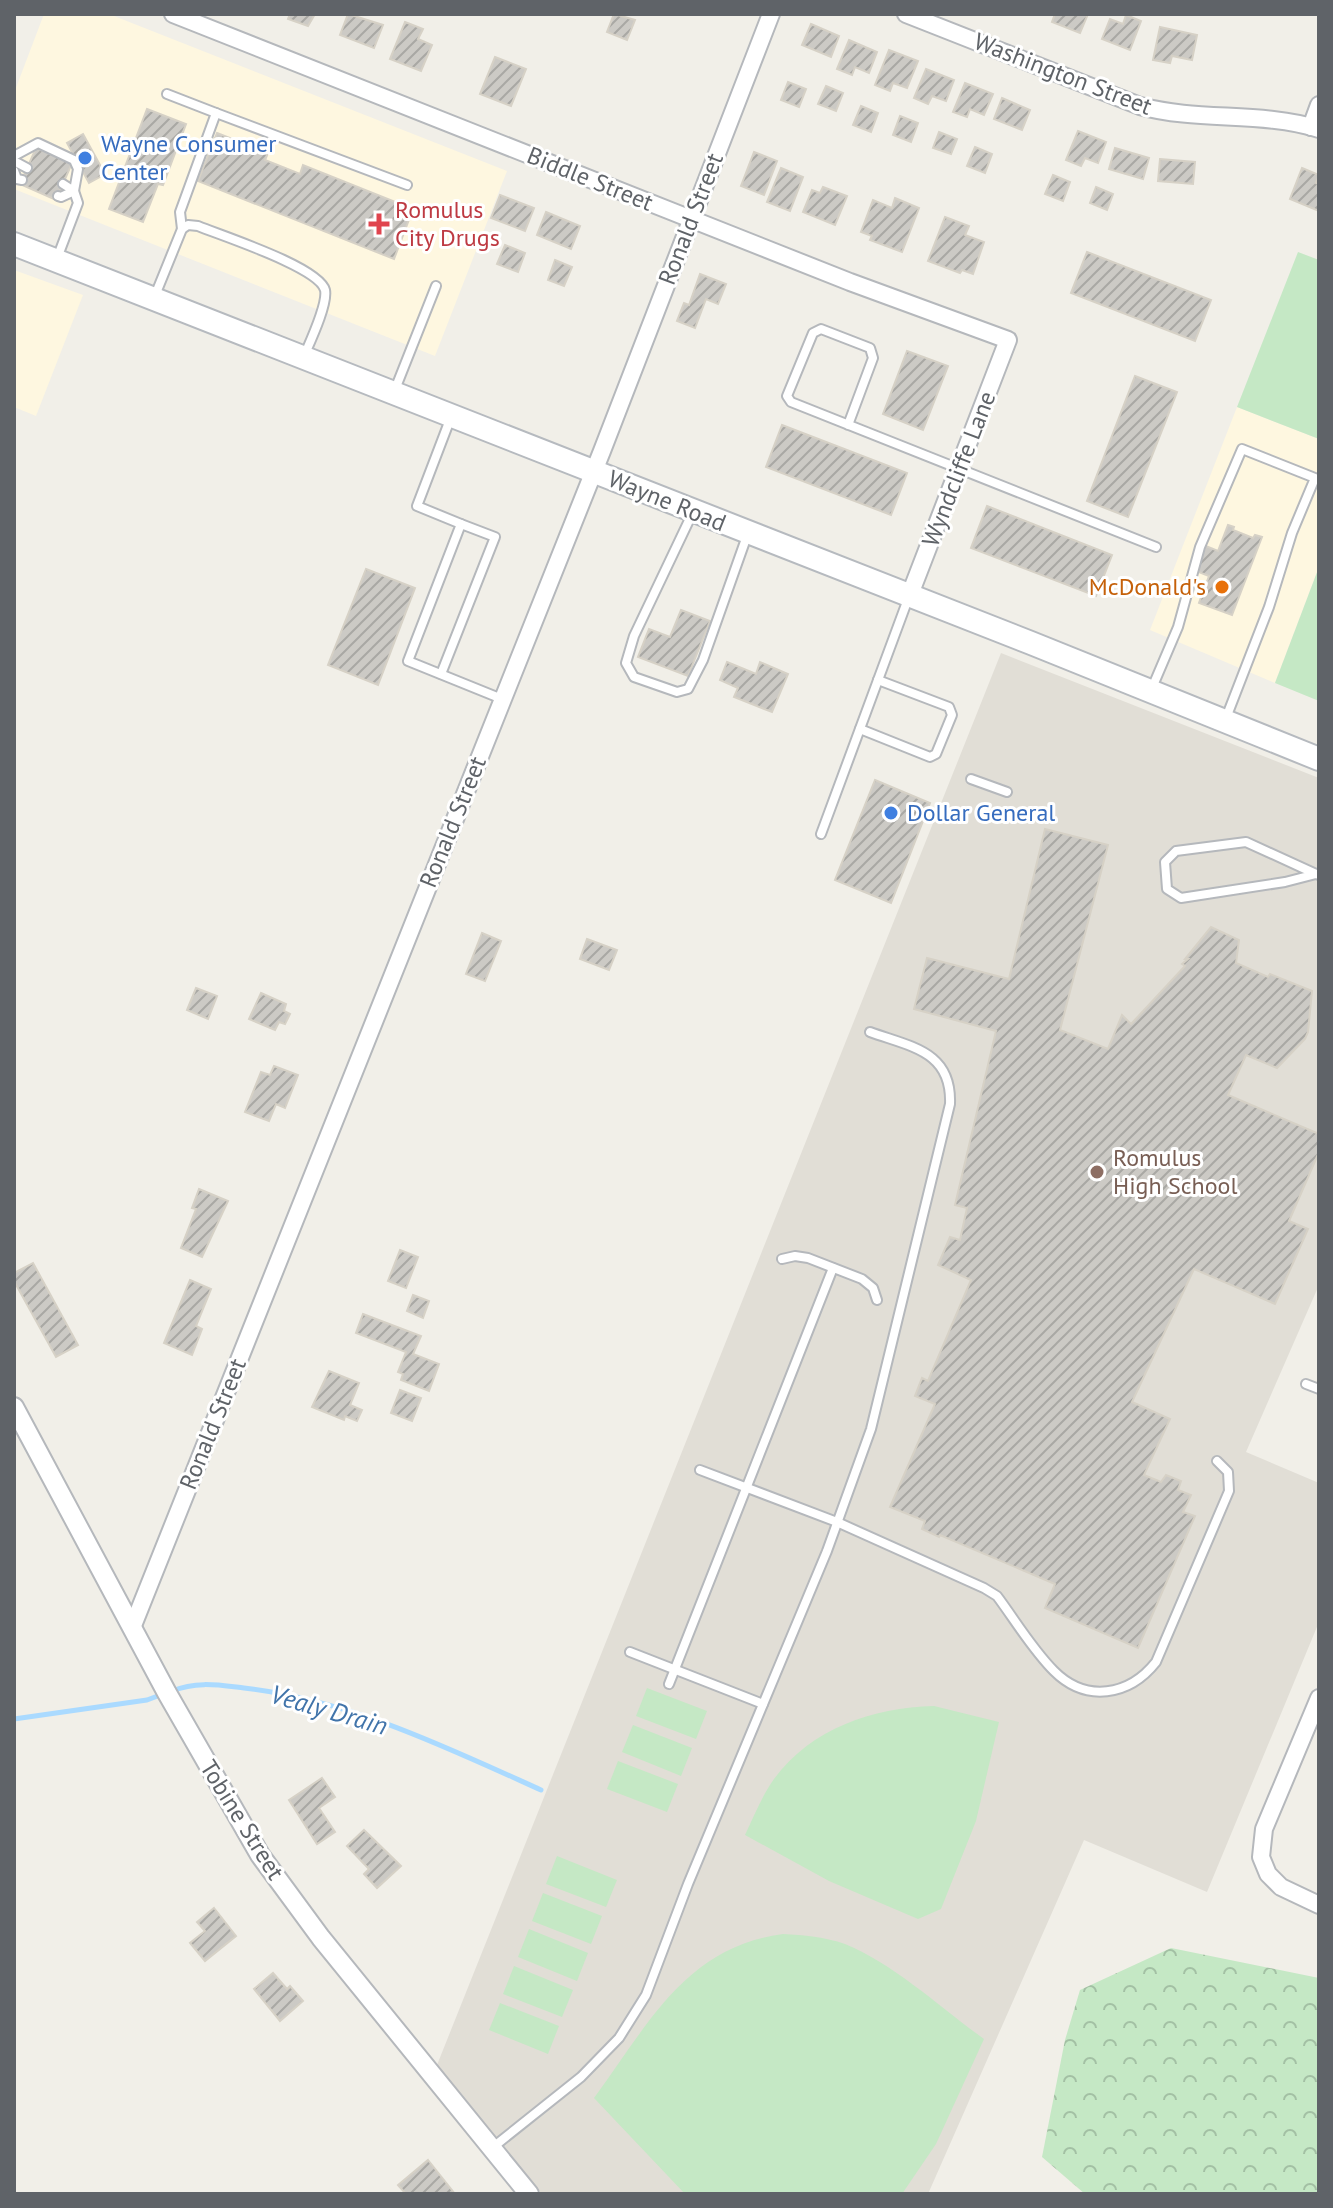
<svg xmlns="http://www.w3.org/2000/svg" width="1333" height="2208" font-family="'PT Sans',sans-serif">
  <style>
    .commercial { fill: #fef7e0 }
    .education { fill: #e1ded6 }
    .green { fill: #c5e8c5 }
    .forest { fill: url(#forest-crowns) }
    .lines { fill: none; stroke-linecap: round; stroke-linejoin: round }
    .stream { stroke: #aadaff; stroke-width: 5 }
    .building { fill: url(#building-hatch); stroke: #d6d1c6; stroke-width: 2 }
    .service-casing { stroke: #b5b8bc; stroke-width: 12 }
    .minor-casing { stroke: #b5b8bc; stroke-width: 20 }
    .tertiary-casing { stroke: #b5b8bc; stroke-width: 22 }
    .secondary-casing { stroke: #b6babf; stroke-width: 26 }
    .service { stroke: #fff; stroke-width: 8 }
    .minor { stroke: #fff; stroke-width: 16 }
    .tertiary { stroke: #fff; stroke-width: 18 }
    .secondary { stroke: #fff; stroke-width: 22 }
    .shop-dot { fill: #3f7fe0; stroke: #fff; stroke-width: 3 }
    .health-dot { fill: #e0444e; stroke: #fff; stroke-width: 3 }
    .food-dot { fill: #e8710a; stroke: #fff; stroke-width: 3 }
    .education-dot { fill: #8d6e63; stroke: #fff; stroke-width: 3 }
    .labels { text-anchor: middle; stroke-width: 6; stroke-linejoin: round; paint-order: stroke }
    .street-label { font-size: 24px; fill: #5f6368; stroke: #fff }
    .shop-label { font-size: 24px; fill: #366cbe; stroke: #fff; text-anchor: start }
    .health-label { font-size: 24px; fill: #be3a42; stroke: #fff; text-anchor: start }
    .food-label { font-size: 24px; fill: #c56008; stroke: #fff; text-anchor: end }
    .education-label { font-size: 24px; fill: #785e54; stroke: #fff; text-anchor: start }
    .water-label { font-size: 26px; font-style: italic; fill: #4174aa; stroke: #fff }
  </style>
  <defs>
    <pattern id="forest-crowns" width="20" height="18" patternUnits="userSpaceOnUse" patternTransform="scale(2)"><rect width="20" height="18" fill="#c5e8c5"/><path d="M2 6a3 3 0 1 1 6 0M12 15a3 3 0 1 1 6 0" fill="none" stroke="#a3c0a4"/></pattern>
    <pattern id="building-hatch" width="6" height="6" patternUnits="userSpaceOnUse" patternTransform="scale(2)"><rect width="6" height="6" fill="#cccac5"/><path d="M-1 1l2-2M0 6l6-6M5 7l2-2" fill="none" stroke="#a9a8a4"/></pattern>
  </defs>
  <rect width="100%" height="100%" fill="#f1efe8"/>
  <!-- commercial -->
  <g class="commercial">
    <path d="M44,14H109L507,171L435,356L14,189V93Z"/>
    <path d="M14,270L83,295L36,416L14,407Z"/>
    <path d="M1237,407L1319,439V567L1275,683L1150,630Z"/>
  </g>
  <!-- education -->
  <path class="education" d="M1001,653L1319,778V1285L1246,1452L1319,1483V1622L1207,1892L1084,1840L928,2194H542L437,2065Z"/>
  <!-- green -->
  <g class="green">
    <path d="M1298,252L1319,260V439L1237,407Z"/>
    <path d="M1319,567V701L1275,683Z"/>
    <path d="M647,1688L707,1711L696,1739L636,1716Z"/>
    <path d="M934,1706L999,1722L976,1821L941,1909L918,1919L829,1881L745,1835C754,1816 762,1796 774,1779C812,1728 872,1708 934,1706Z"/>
    <path d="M633,1725L692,1748L681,1776L622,1752Z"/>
    <path d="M618,1761L678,1784L667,1812L607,1789Z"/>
    <path d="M557,1856L617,1880L606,1907L546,1884Z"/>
    <path d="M543,1893L602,1916L591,1944L532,1921Z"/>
    <path d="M529,1929L588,1953L577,1981L518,1957Z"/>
    <path d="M783,1934C804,1935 825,1937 845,1944C894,1964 941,2008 984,2039L936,2144L902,2194H685L594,2098C648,2025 685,1947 783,1934Z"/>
    <path d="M514,1966L573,1990L562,2017L503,1994Z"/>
    <path d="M500,2003L559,2026L548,2054L489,2030Z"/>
  </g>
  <!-- forest -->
  <path class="forest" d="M1171,1948L1319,1978V2194H1085L1042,2157L1065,2040L1080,1990Z"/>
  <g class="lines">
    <!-- stream -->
    <g class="stream">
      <path d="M172,1691C197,1681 218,1685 244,1688C349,1700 446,1747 541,1790"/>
      <path d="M14,1719L147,1700L163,1694"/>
    </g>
  </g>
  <!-- building -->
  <g class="building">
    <path d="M290,14H315L308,26L288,19Z"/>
    <path d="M348,14L383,25L374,48L340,35Z"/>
    <path d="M614,14L635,20L627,40L607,32Z"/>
    <path d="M1055,14H1088L1080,33L1052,22Z"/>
    <path d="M1126,15L1141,21L1130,50L1102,39L1110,19L1123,24Z"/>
    <path d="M405,22L423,29L418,39L432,45L421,71L390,59Z"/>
    <path d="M811,24L839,36L831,57L802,45Z"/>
    <path d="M1160,27L1197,35L1192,60L1172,56L1170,63L1153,60Z"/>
    <path d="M849,40L877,52L869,73L855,67L852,75L837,69Z"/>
    <path d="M889,50L918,61L907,88L893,83L890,91L875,85Z"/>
    <path d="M495,57L526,69L511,106L480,94Z"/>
    <path d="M926,69L954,80L946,101L932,96L928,104L914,98Z"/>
    <path d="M788,82L806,89L799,107L781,100Z"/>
    <path d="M965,83L993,94L984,115L970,109L967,117L953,112Z"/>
    <path d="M826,86L843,93L836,111L818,104Z"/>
    <path d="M1002,98L1030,110L1022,130L994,119Z"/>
    <path d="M861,106L878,113L871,132L853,125Z"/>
    <path d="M147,109L186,124L163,185L158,184L143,222L109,209Z"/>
    <path d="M900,116L918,123L911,142L893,135Z"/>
    <path d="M1078,131L1106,142L1098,163L1085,158L1081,166L1066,160Z"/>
    <path d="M939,132L957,139L951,154L933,148Z"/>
    <path d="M217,133L268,153L265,160L300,174L303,165L413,209L394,259L198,181Z"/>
    <path d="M83,134L105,174L89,183L67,143Z"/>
    <path d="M975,147L992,154L985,173L967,166Z"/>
    <path d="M36,148L72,163L56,200L20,184Z"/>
    <path d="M1115,148L1149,158L1143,179L1109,169Z"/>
    <path d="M754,152L777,161L764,195L741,186Z"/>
    <path d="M1160,159L1195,162L1193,184L1158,181Z"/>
    <path d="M781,168L803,177L790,211L767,202Z"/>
    <path d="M1302,168L1319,175L1316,183L1319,184V211L1290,199Z"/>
    <path d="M1053,175L1070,182L1063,201L1045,194Z"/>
    <path d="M823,187L847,196L835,225L803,212L812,190L820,193Z"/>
    <path d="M1096,187L1113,194L1107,210L1090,203Z"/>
    <path d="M500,195L534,208L525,231L491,218Z"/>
    <path d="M895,198L919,208L902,252L870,240L872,236L861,232L873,200L892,208Z"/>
    <path d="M546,212L580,226L571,249L537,235Z"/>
    <path d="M945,217L969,226L965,235L984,242L973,274L962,270L960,273L928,261Z"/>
    <path d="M505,245L525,253L518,272L497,264Z"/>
    <path d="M1087,252L1211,300L1195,341L1071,293Z"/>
    <path d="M555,260L572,267L564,286L548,280Z"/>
    <path d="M700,274L726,284L718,304L706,299L695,328L677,321L684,303L689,305Z"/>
    <path d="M907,351L948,366L923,430L883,414Z"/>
    <path d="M1135,376L1177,392L1128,517L1087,501Z"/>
    <path d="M782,425L907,473L891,515L766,467Z"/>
    <path d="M987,506L1112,555L1096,596L971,548Z"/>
    <path d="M1228,525L1234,527L1233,530L1253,538L1255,535L1262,537L1232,615L1199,603L1209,576L1196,571L1206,546L1218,551Z"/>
    <path d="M366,569L415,588L378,685L328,665Z"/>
    <path d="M681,610L710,621L688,676L638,657L649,629L670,637Z"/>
    <path d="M727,662L756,674L760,662L788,674L772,712L734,697L738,688L720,680Z"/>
    <path d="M875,780L930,803L891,903L835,880Z"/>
    <path d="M1045,829L1108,845L1060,1030L1108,1049L1122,1015L1131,1024L1185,966L1182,964L1188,959H1185L1211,927L1239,940L1236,963L1268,977L1270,974L1312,991L1308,1032L1305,1039L1277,1068L1246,1055L1228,1095L1319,1134V1152L1289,1221L1308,1229L1275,1304L1194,1269L1132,1402L1170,1419L1144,1475L1161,1482L1166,1475L1181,1481L1178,1490L1191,1495L1183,1512L1195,1516L1138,1648L1045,1608L1055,1584L940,1535L939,1537L922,1529L925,1521L890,1507L935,1404L915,1396L922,1378L928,1381L971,1280L938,1265L950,1237L960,1240L967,1208L955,1205L996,1031L914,1009L927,958L1009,979Z"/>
    <path d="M482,933L501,941L485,981L466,974Z"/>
    <path d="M587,939L617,950L609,970L580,959Z"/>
    <path d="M196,988L217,996L208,1019L187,1010Z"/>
    <path d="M261,993L286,1004L284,1011L290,1014L285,1024L279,1022L275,1030L249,1019Z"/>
    <path d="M274,1066L298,1075L285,1108L276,1104L269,1121L245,1112L261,1072L270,1075Z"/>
    <path d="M199,1189L228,1201L202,1257L181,1248L196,1209L192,1208Z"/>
    <path d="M400,1250L418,1257L406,1288L388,1281Z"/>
    <path d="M33,1263L78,1345L56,1357L14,1281V1273Z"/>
    <path d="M190,1280L211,1289L196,1326L202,1329L192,1355L164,1343Z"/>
    <path d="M413,1295L429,1301L423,1318L407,1311Z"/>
    <path d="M363,1314L421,1336L413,1354L439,1364L429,1391L401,1380L403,1374L398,1372L406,1352L356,1333Z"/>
    <path d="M329,1371L359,1383L350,1405L362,1410L357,1421L345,1416L344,1420L312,1407Z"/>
    <path d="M400,1390L421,1398L412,1421L391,1413Z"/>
    <path d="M322,1778L335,1797L319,1808L335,1832L317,1844L289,1800Z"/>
    <path d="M364,1830L401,1866L377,1888L364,1874L369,1869L347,1846Z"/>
    <path d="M214,1908L236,1936L205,1961L190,1943L205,1931L197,1922Z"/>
    <path d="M273,1973L287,1989L290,1986L303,2001L280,2021L254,1989Z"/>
    <path d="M428,2160L455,2194H406L398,2185Z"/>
  </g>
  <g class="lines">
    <defs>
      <g id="service">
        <path d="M167,94L216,113L180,212L182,229"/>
        <path d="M216,113L407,185"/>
        <path d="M14,156L38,143L74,160L78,169L74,191L61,197L58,196"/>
        <path d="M14,161L27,168"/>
        <path d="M14,171L17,179L22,180"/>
        <path d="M56,261L78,203L74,191L63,184"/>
        <path d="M154,298L182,229L188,225L198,226C222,236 319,267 325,290C328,304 310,342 304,356"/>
        <path d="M394,392L436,286"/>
        <path d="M451,417L417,506L461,524L408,661L502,699"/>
        <path d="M848,425L873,358L870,348L821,329L813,333L787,396L791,402L1156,547"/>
        <path d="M693,512L634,636L626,663L634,677L677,692L688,689L703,660L748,533"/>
        <path d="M441,674L495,537L461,524"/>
        <path d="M1152,688L1178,627L1200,547L1242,449L1315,478L1292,533L1269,607L1226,718"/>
        <path d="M860,729L930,757L936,754L952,715L949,707L878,680"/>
        <path d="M971,779L1007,792"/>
        <path d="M821,834L908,599"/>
        <path d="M1316,874L1285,882L1181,898L1167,889L1165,862L1176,851L1246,842L1316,874L1319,875"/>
        <path d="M782,1259L795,1256L808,1258L862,1279L873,1288L877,1300"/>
        <path d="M1306,1384L1319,1389"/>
        <path d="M700,1470L837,1522L984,1588L997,1596C1015,1620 1032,1649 1054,1671C1086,1703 1129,1696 1156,1662L1229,1491L1228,1472L1217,1461"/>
        <path d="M630,1652L763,1704"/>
        <path d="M669,1684L833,1268"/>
        <path d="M492,2148L581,2077L619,2038L646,1995L688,1884L827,1551L871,1429L950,1104C952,1051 911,1047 870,1032"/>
      </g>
      <g id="minor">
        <path d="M173,14L850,282L1008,340L909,597"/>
        <path d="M906,14L1140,106C1199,122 1261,111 1319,129"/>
        <path d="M1311,127L1319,105"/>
        <path d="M132,1628L602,451L771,14"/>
        <path d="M1319,1698L1264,1829L1261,1857L1268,1874L1281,1887L1319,1905"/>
      </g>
      <path id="tertiary" d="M14,1407L167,1693L260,1855L321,1938L529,2194"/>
      <path id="secondary" d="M14,244L1031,643L1319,759"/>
    </defs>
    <!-- service casing -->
    <use href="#service" class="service-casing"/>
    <!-- minor casing -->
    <use href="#minor" class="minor-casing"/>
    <!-- tertiary casing -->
    <use href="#tertiary" class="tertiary-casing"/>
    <!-- secondary casing -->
    <use href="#secondary" class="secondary-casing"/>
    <!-- service -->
    <use href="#service" class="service"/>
    <!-- minor -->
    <use href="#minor" class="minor"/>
    <!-- tertiary -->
    <use href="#tertiary" class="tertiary"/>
    <!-- secondary -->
    <use href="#secondary" class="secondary"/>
  </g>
  <!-- markers -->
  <g class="shop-dot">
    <circle cx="85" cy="158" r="8"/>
    <circle cx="891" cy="813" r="8"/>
  </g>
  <path class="health-dot" d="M375 212h8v8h8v8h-8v8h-8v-8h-8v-8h8z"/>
  <circle class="food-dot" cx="1222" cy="587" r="8"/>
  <circle class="education-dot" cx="1097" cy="1172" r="8"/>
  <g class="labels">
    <!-- street labels -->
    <g class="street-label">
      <text transform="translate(1063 74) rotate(21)" y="8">Washington Street</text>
      <text transform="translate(590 179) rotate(22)" y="8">Biddle Street</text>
      <text transform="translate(691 219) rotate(-69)" y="8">Ronald Street</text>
      <text transform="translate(959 469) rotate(-69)" y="8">Wyndcliffe Lane</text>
      <text transform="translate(667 501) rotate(22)" y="8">Wayne Road</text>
      <text transform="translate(453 822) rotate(-68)" y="8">Ronald Street</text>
      <text transform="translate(213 1424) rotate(-68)" y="8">Ronald Street</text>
      <text transform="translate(242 1820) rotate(58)" y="8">Tobine Street</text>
    </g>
    <!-- shop labels -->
    <g class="shop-label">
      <text x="101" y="152">Wayne Consumer<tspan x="101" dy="28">Center</tspan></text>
      <text x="907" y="821">Dollar General</text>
    </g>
    <!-- health labels -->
    <g class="health-label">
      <text x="395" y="218">Romulus<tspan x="395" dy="28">City Drugs</tspan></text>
    </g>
    <!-- food labels -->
    <g class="food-label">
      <text x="1206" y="595">McDonald's</text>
    </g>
    <!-- education labels -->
    <g class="education-label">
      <text x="1113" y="1166">Romulus<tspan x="1113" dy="28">High School</tspan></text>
    </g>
    <!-- water labels -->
    <g class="water-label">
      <text transform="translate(329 1710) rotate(16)" y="9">Vealy Drain</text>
    </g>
  </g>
  <!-- border -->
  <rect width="1333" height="2208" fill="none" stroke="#5f6368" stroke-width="32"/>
</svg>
